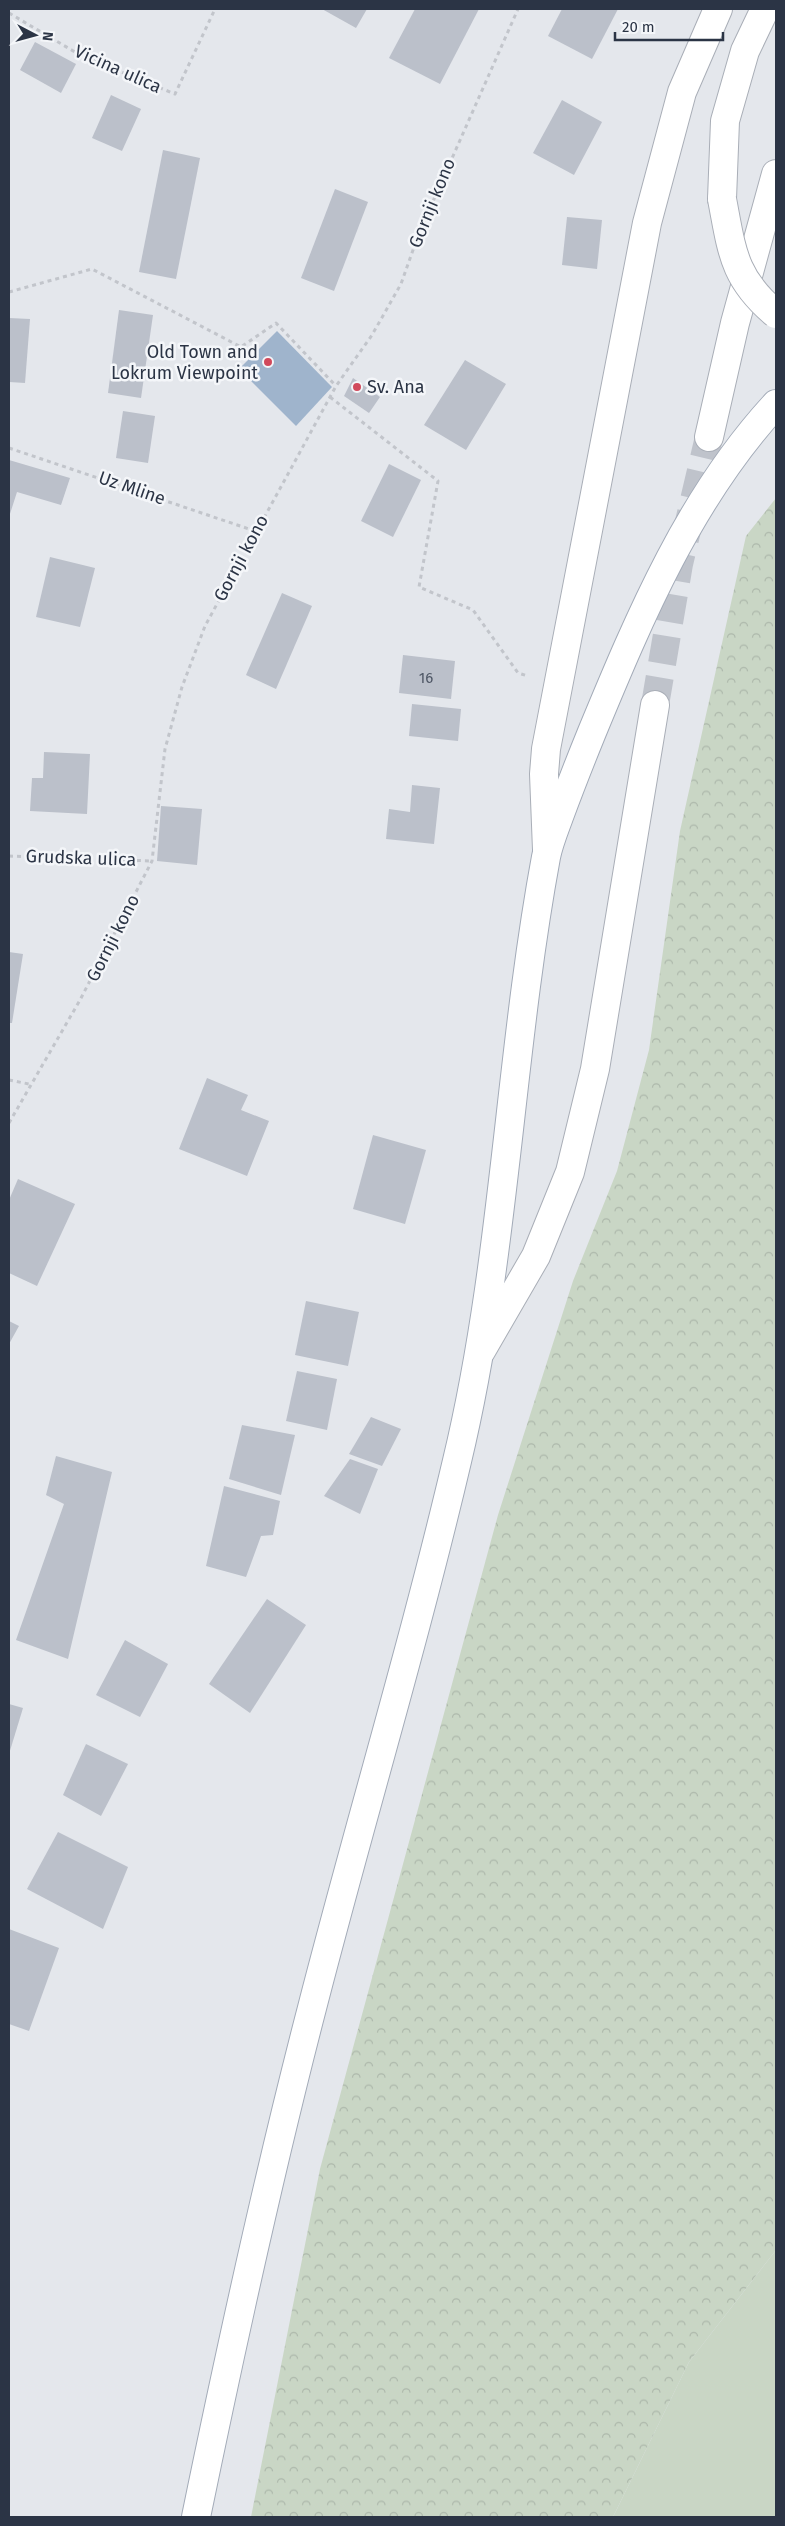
<svg xmlns="http://www.w3.org/2000/svg" width="785" height="2526" font-family="'Fira Sans',sans-serif">
  <style>
    .grass { fill: #c9d6c5 }
    .forest { fill: url(#forest-crowns) }
    .water { fill: #9fb4cc }
    .building { fill: #bbc0ca }
    .lines { fill: none; stroke-linecap: round; stroke-linejoin: round }
    .secondary-tunnel { stroke: #bfc3cb; stroke-width: 28; stroke-dasharray: 28 14; stroke-linecap: butt }
    .secondary-casing { stroke: #a9aeb7; stroke-width: 30 }
    .primary-casing { stroke: #a3abb8; stroke-width: 30 }
    .path { stroke: #c2c5cb; stroke-width: 3; stroke-dasharray: 4 4; stroke-linecap: butt }
    .secondary { stroke: #fff; stroke-width: 28 }
    .primary { stroke: #fff; stroke-width: 28 }
    .secondary-bridge-casing { stroke: #a9aeb7; stroke-width: 30; stroke-linecap: butt }
    .secondary-bridge { stroke: #fff; stroke-width: 28 }
    .poi-dot { fill: #d1495b; stroke: #f4f6f9; stroke-width: 2 }
    .labels { text-anchor: middle; stroke-width: 5; stroke-linejoin: round; paint-order: stroke }
    .number-label { font-size: 15px; fill: #4f5766 }
    .street-label { font-size: 18px; fill: #2b3445; stroke: #f4f6f9 }
    .poi-label { font-size: 18px; fill: #2b3445; stroke: #f4f6f9; text-anchor: end }
  </style>
  <defs>
    <pattern id="forest-crowns" width="20" height="18" patternUnits="userSpaceOnUse" patternTransform="scale(1.25)"><rect width="20" height="18" fill="#c9d6c5"/><path d="M2 6a3 3 0 1 1 6 0M12 15a3 3 0 1 1 6 0" fill="none" stroke="#adb8ab"/></pattern>
  </defs>
  <rect width="100%" height="100%" fill="#e4e7ec"/>
  <!-- grass -->
  <path class="grass" d="M776,2250V2517H613L689,2362Z"/>
  <!-- forest -->
  <path class="forest" d="M776,498V2250L689,2362L613,2517H251L320,2169L498,1515L573,1281L617,1171L649,1050L680,831L746,536Z"/>
  <!-- water -->
  <path class="water" d="M277,331L332,387L296,426L239,369Z"/>
  <!-- building -->
  <g class="building">
    <path d="M322,9H367L356,28Z"/>
    <path d="M415,9H479L440,84L389,58Z"/>
    <path d="M562,9H618L592,59L548,36Z"/>
    <path d="M35,42L76,64L61,93L20,70Z"/>
    <path d="M111,95L141,109L122,151L92,138Z"/>
    <path d="M562,100L602,122L574,175L533,153Z"/>
    <path d="M163,150L200,158L176,279L139,272Z"/>
    <path d="M335,189L368,202L334,291L301,278Z"/>
    <path d="M567,217L602,220L597,269L562,265Z"/>
    <path d="M119,310L153,315L141,398L108,393Z"/>
    <path d="M9,318L30,319L25,383L9,382Z"/>
    <path d="M465,360L506,384L466,450L424,425Z"/>
    <path d="M353,378L380,397L369,413L344,396Z"/>
    <path d="M123,411L155,416L148,463L116,458Z"/>
    <path d="M9,460L70,478L61,505L17,492L9,517Z"/>
    <path d="M389,464L421,480L393,537L361,521Z"/>
    <path d="M50,557L95,568L80,627L36,617Z"/>
    <path d="M282,593L312,606L276,689L246,675Z"/>
    <path d="M403,655L455,661L451,699L399,693Z"/>
    <path d="M412,704L461,709L458,741L409,736Z"/>
    <path d="M44,752L90,754L87,814L30,811L32,778H43Z"/>
    <path d="M412,785L440,788L434,844L386,839L389,809L410,812Z"/>
    <path d="M161,806L202,809L197,865L157,861Z"/>
    <path d="M9,952L23,954L12,1023H9Z"/>
    <path d="M207,1078L248,1095L241,1110L269,1121L247,1176L179,1149Z"/>
    <path d="M373,1135L426,1150L405,1224L353,1209Z"/>
    <path d="M18,1179L75,1204L37,1286L9,1273V1200Z"/>
    <path d="M306,1301L359,1312L348,1366L295,1355Z"/>
    <path d="M9,1321L19,1326L9,1344Z"/>
    <path d="M297,1371L337,1379L327,1430L286,1421Z"/>
    <path d="M371,1417L401,1429L382,1466L349,1454Z"/>
    <path d="M242,1425L295,1435L281,1495L229,1479Z"/>
    <path d="M56,1456L112,1472L68,1659L16,1640L64,1504L46,1495Z"/>
    <path d="M350,1459L378,1469L360,1514L324,1496Z"/>
    <path d="M224,1486L280,1501L273,1535L261,1536L246,1577L206,1566Z"/>
    <path d="M267,1599L306,1625L250,1713L209,1684Z"/>
    <path d="M125,1640L168,1664L140,1717L96,1695Z"/>
    <path d="M9,1704L23,1708L9,1754Z"/>
    <path d="M86,1744L128,1764L101,1816L63,1795Z"/>
    <path d="M58,1832L128,1867L103,1929L27,1889Z"/>
    <path d="M9,1929L59,1948L29,2031L9,2024Z"/>
  </g>
  <g class="lines">
    <!-- secondary-tunnel -->
    <path class="secondary-tunnel" d="M655,705L679,564L709,437"/>
    <defs>
      <g id="secondary">
        <path d="M722,199L725,121L745,51L765,9"/>
        <path d="M709,437L735,323L776,174"/>
        <path d="M547,850L544,774L546,749L647,223L682,92L718,9"/>
        <path d="M481,1351L536,1256L570,1172L595,1069L655,705"/>
      </g>
      <path id="primary" d="M196,2517C231,2347 268,2177 312,2008C359,1825 414,1644 457,1461C505,1261 509,1057 546,857C549,842 555,828 560,814C570,787 581,759 592,732C640,616 690,497 776,404"/>
    </defs>
    <!-- secondary casing -->
    <use href="#secondary" class="secondary-casing"/>
    <!-- primary casing -->
    <use href="#primary" class="primary-casing"/>
    <!-- path -->
    <g class="path">
      <path d="M9,13L80,55L175,94L215,9"/>
      <path d="M9,292L92,269L241,347L276,323L336,386"/>
      <path d="M330,397L438,481L419,587L473,610L518,673L528,676"/>
      <path d="M9,448L255,531"/>
      <path d="M9,856L152,861"/>
      <path d="M9,1080L29,1084"/>
      <path d="M9,1123L80,1000L152,861L165,749L182,687L205,626L336,386L372,335L401,284L419,233L518,9"/>
    </g>
    <!-- secondary -->
    <use href="#secondary" class="secondary"/>
    <!-- primary -->
    <use href="#primary" class="primary"/>
    <defs>
      <path id="secondary-bridge" d="M722,199C732,251 733,278 776,314"/>
    </defs>
    <!-- secondary-bridge casing -->
    <use href="#secondary-bridge" class="secondary-bridge-casing"/>
    <!-- secondary-bridge -->
    <use href="#secondary-bridge" class="secondary-bridge"/>
  </g>
  <!-- markers -->
  <g class="poi-dot">
    <circle cx="268" cy="362" r="5"/>
    <circle cx="357" cy="387" r="5"/>
  </g>
  <g class="labels">
    <!-- number labels -->
    <g class="number-label">
      <text x="426" y="683">16</text>
    </g>
    <!-- street labels -->
    <g class="street-label">
      <text transform="translate(118 69) rotate(24)" y="6">Vicina ulica</text>
      <text transform="translate(432 203) rotate(-68)" y="6">Gornji kono</text>
      <text transform="translate(132 488) rotate(19)" y="6">Uz Mline</text>
      <text transform="translate(241 558) rotate(-62)" y="6">Gornji kono</text>
      <text transform="translate(81 858) rotate(2)" y="6">Grudska ulica</text>
      <text transform="translate(113 938) rotate(-63)" y="6">Gornji kono</text>
    </g>
    <!-- poi labels -->
    <g class="poi-label">
      <text x="258" y="358">Old Town and<tspan x="258" dy="21">Lokrum Viewpoint</tspan></text>
      <text x="367" y="393" text-anchor="start">Sv. Ana</text>
    </g>
  </g>
  <!-- border -->
  <rect width="785" height="2526" fill="none" stroke="#2b3445" stroke-width="20"/>
  <!-- north arrow -->
  <g transform="translate(35 35) rotate(96)" stroke="#f4f6f9" stroke-width="4" paint-order="stroke">
  <path d="M0-4L9 19L0 12L-9 19Z" fill="#2b3445"/>
  <text y="-8" font-size="14" font-weight="bold" text-anchor="middle" fill="#2b3445">N</text>
  </g>
  <!-- scale -->
  <path d="M615 32v8h108v-8" fill="none" stroke="#2b3445" stroke-width="2.5"/>
  <text x="622" y="32" font-size="15" fill="#2b3445" stroke="#f4f6f9" stroke-width="4" paint-order="stroke">20 m</text>
</svg>
